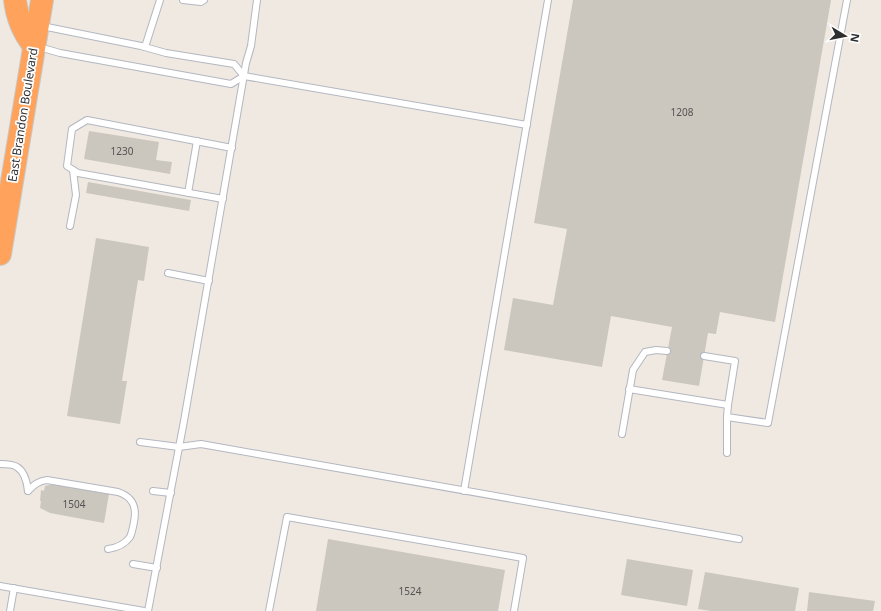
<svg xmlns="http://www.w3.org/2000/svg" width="881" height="611" font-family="'Noto Sans',sans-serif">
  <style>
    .building { fill: #cbc7bf }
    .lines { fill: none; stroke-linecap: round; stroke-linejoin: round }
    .lane-casing { stroke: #b4b7c1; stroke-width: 8 }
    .highway-casing { stroke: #c9c9c9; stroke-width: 24 }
    .lane { stroke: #fff; stroke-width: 6 }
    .highway { stroke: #ffa35c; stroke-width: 22 }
    .labels { text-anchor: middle; stroke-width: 3.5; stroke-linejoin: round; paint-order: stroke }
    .number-label { font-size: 10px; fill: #555452 }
    .street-label { font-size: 12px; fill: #2e2e2e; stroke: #fff }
  </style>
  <rect width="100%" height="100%" fill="#efe9e1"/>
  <!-- building -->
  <g class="building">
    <path d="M573,0H831L775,322L720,312L716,334L708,333L699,386L662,380L672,327L611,316L602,367L504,350L513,298L553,305L567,229L534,223Z"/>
    <path d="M89,131L159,142L156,160L172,162L170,174L84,159Z"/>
    <path d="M88,182L191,200L189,211L86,193Z"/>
    <path d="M96,238L149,247L144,281L138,280L122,381H127L120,424L67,416Z"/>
    <path d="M55,484L73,488V486L80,487V489L109,494L104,523L50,513L40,508L41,501H40L41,490L44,491L45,486Z"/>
    <path d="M328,539L505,570L498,611H316Z"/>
    <path d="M627,559L693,570L687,606L621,595Z"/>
    <path d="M705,572L799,588L795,611H711L698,609Z"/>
    <path d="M809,592L875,601L873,611H807Z"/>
  </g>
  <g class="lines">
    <defs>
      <g id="lane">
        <path d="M183,0L201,2L204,0"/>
        <path d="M42,26L141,46L166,53L234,64L244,76L527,125"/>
        <path d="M39,47L60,53L231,84L244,76"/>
        <path d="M145,47L160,0"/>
        <path d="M188,193L197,141"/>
        <path d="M223,199L78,173L67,166L72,129L87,120L232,148"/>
        <path d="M70,226L76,195L73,170"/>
        <path d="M168,273L209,281"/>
        <path d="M704,356L735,361L728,405L727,417L768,423L847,0"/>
        <path d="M629,389L728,405"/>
        <path d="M727,417V453"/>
        <path d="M622,434L633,370L645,352L656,350L667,351"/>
        <path d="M140,442L179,447L201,444L739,539"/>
        <path d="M0,464C5,464 13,464 17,467C25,472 27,482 28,491"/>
        <path d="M28,491C34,485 38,481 47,480L118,492C133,497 137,507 134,522C133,527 132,533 130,537C125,544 116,548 108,549"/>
        <path d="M153,491L171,493"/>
        <path d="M464,491L548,0"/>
        <path d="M133,564L157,568"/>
        <path d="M0,586L144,611"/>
        <path d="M10,611L14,588"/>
        <path d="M148,611L184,421L246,63L251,46L257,0"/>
        <path d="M269,611L287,517L523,558L514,611"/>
      </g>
      <g id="highway">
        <path d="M15,0C17,18 23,32 34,46"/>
        <path d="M0,254L42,0"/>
      </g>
    </defs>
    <!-- lane casing -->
    <use href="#lane" class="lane-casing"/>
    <!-- highway casing -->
    <use href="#highway" class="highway-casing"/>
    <!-- lane -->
    <use href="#lane" class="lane"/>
    <!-- highway -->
    <use href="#highway" class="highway"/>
  </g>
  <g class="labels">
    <!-- number labels -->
    <g class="number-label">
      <text x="682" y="116">1208</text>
      <text x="122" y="155">1230</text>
      <text x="74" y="508">1504</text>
      <text x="410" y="595">1524</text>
    </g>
    <!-- street labels -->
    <g class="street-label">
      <text transform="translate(23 115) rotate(-81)" y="4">East Brandon Boulevard</text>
    </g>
  </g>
  <!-- north arrow -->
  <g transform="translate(845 36) rotate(100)" stroke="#ffffff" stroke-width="3" paint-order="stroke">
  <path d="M0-3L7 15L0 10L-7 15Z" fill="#2e2e2e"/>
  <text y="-6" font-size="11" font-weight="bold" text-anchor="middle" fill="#2e2e2e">N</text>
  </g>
</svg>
